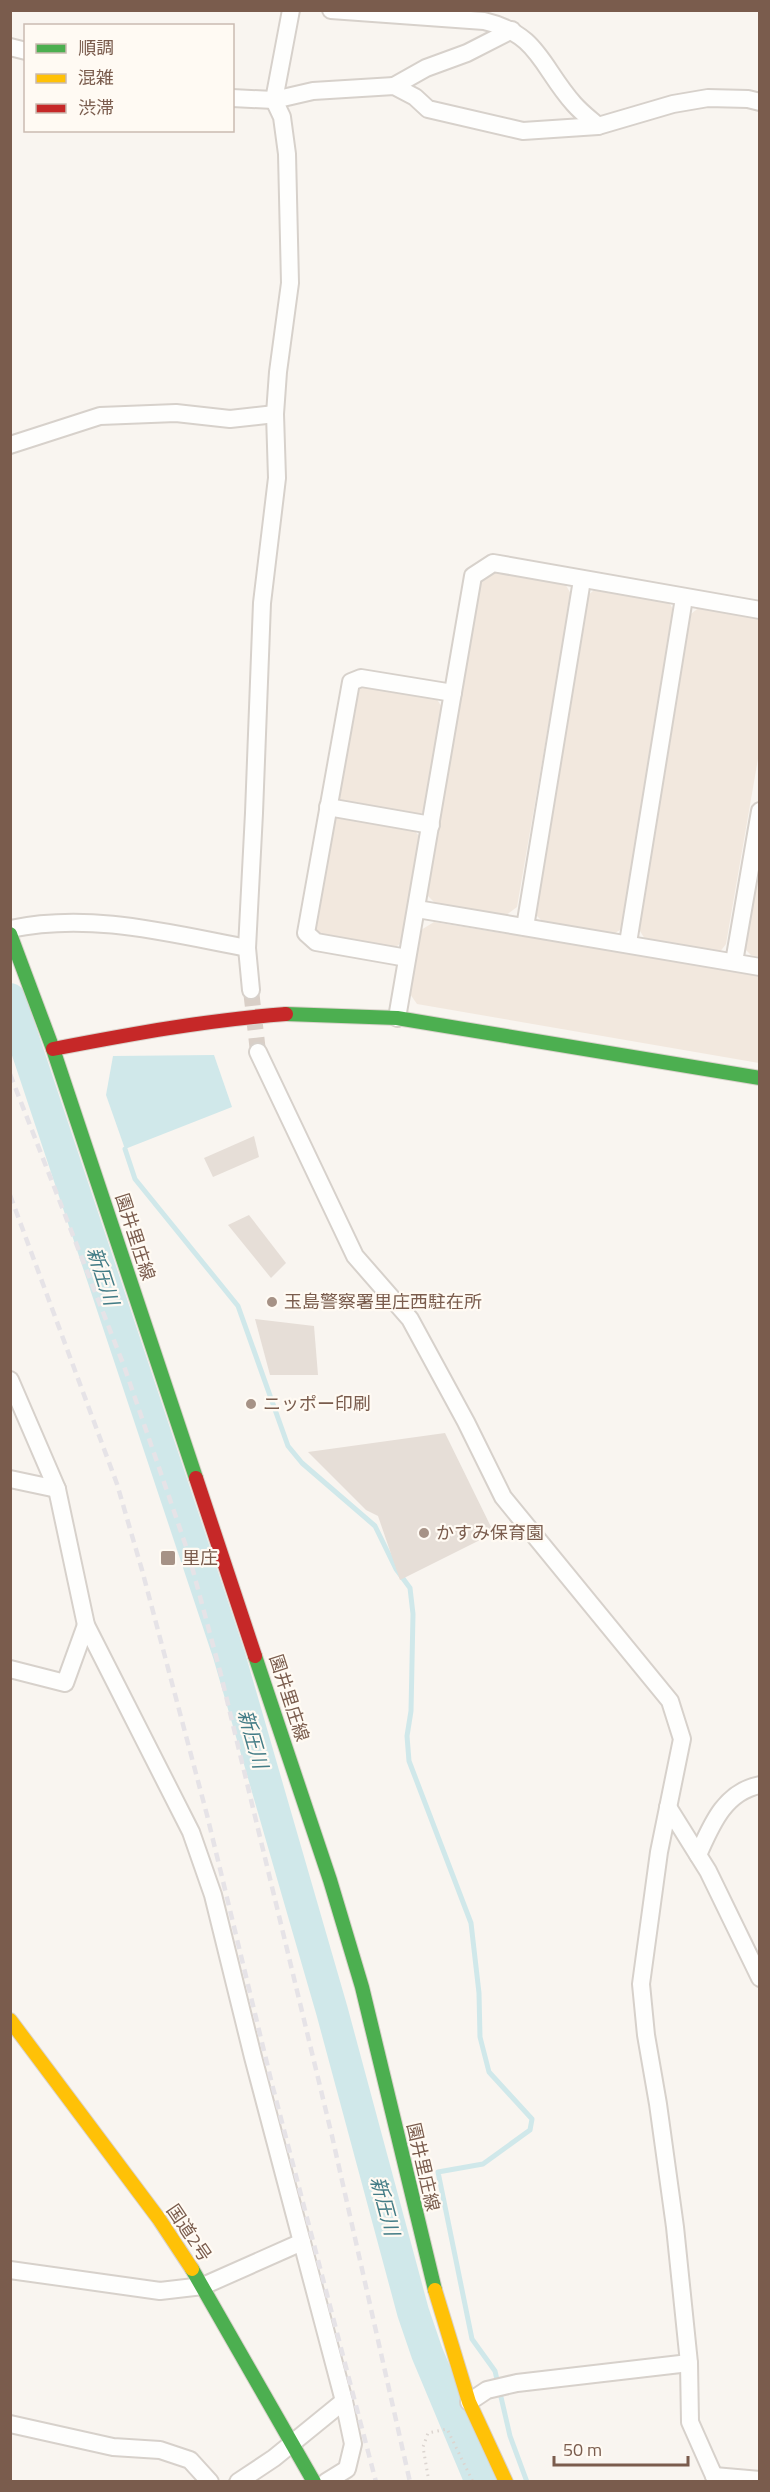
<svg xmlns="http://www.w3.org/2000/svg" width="770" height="2492" font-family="'Titillium Web','Noto Sans JP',sans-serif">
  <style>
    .residential { fill: #f2e8de }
    .water { fill: #d0e8ea }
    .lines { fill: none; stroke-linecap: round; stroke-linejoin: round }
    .stream { stroke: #d0e8ea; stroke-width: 5 }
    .river { stroke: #d0e8ea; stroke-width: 32 }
    .building { fill: #e6ded7 }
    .street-tunnel { stroke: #d9cfc7; stroke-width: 16; stroke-dasharray: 16 8; stroke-linecap: butt }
    .street-casing { stroke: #d7d1cb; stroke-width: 20 }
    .fast-casing { stroke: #d9d2cb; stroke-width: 16 }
    .slow-casing { stroke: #d9d2cb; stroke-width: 16 }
    .jam-casing { stroke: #d9d2cb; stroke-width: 16 }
    .path { stroke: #dcd5d0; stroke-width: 3; stroke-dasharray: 1.5 4.5; stroke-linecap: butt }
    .street { stroke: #fefefd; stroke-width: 16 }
    .fast { stroke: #4caf50; stroke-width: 14 }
    .slow { stroke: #ffc107; stroke-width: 14 }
    .jam { stroke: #c62828; stroke-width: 14 }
    .rail { stroke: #e6e3e7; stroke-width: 4.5; stroke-dasharray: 9 6; stroke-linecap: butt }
    .poi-dot { fill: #a69286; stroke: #fffaf3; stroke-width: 2 }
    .labels { text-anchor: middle; stroke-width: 4.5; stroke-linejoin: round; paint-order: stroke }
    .street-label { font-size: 18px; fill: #7a5c4d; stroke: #fffaf3 }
    .poi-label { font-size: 18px; fill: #7a5c4d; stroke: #fffaf3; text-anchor: start }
    .water-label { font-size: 20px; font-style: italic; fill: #437c86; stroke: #fffaf3 }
  </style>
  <rect width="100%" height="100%" fill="#f9f5f0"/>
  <!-- residential -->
  <g class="residential">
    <path d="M497,570L564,582L571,594L517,907L505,916L435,903L427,895L482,578Z"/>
    <path d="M599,586L667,599L674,611L623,928L612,935L542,921L533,912L587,596Z"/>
    <path d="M701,606L759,614V753L726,944L719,953L645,939L638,928L691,614Z"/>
    <path d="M365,684L435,696L443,709L424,811L417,817L343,804L337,797L355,692Z"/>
    <path d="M340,815L412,828L420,837L401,943L393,949L317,936L313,932L332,822Z"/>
    <path d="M759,853V957L751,955L743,947Z"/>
    <path d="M434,922L759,975V1063L417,1004L410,994L421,930Z"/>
  </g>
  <!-- water -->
  <path class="water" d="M214,1055L232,1107L125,1149L106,1095L113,1056Z"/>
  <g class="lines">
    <!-- stream -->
    <path class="stream" d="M125,1149L135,1179L238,1306L288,1446L302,1463L375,1526L396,1569L410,1588L413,1614L411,1711L407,1736L409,1761L471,1923L479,1993L480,2037L489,2072L532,2119L530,2130L483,2164L438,2172L472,2339L495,2371L510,2436L527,2482"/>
    <!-- river -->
    <path class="river" d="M10,999L229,1655L332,2011L413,2312L427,2353L481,2482"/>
  </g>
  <!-- building -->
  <g class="building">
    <path d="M254,1136L259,1157L213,1177L204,1158Z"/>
    <path d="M249,1215L286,1263L271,1278L228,1225Z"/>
    <path d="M255,1319L314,1326L318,1375H270Z"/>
    <path d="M445,1433L494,1533L400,1580L378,1516L366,1510L308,1452Z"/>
  </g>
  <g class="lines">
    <!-- street-tunnel -->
    <path class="street-tunnel" d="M251,990L258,1052"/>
    <defs>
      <g id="street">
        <path d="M331,10L484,21C539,34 541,67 574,104C581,112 590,119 598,126"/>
        <path d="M10,47L26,51"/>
        <path d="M394,86L426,68L467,53L512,30"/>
        <path d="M232,98L274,100L313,91L394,86L415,97L428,109L523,131L598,126L673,104L708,98L748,99L760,102"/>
        <path d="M10,445L100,416L176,413L230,419L275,414"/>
        <path d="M328,807L431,825"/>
        <path d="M417,909L760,967"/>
        <path d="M525,927L582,580"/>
        <path d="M10,929C90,912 168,933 247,948"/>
        <path d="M628,943L684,598"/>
        <path d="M407,958L316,942L306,933L351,682L361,678L453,693"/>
        <path d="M734,962L760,811"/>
        <path d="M251,990L247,948L254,813L262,603L277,478L275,414L278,372L290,283L287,154L282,117L274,100L291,10"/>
        <path d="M397,1018L473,576L493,563L760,610"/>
        <path d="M258,1052L355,1256L410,1319L466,1422L503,1497L670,1701L682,1739L659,1852L641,1984L646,2035L658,2104L675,2227L689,2363L690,2422L714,2476L720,2482"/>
        <path d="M10,1380L57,1489L86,1625L191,1832L213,1895L253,2057L344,2401L353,2444L347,2469L326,2482"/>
        <path d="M10,1479L57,1489"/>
        <path d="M10,1669L65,1683L86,1625"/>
        <path d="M668,1807L708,1871L760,1978"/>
        <path d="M698,1855C711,1826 724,1792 760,1785"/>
        <path d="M10,2270L160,2291L203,2286L302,2242"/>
        <path d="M469,2402L487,2390L517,2383L689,2363"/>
        <path d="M10,2424L113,2447L160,2450L190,2460L210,2482"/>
        <path d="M714,2476L760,2480"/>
        <path d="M238,2482L274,2458L344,2401"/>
      </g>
      <g id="fast">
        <path d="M10,934L53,1049L196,1478"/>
        <path d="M286,1014L397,1018L760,1078"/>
        <path d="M255,1656L330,1880L362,1987L435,2290"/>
        <path d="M192,2269L314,2482"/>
      </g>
      <g id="slow">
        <path d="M10,2020L159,2219L192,2269"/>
        <path d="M435,2290L469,2402L506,2482"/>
      </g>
      <g id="jam">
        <path d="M53,1049C131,1034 207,1020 286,1014"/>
        <path d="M196,1478L255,1656"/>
      </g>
    </defs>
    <!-- street casing -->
    <use href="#street" class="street-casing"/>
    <!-- fast casing -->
    <use href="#fast" class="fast-casing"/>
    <!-- slow casing -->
    <use href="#slow" class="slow-casing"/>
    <!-- jam casing -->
    <use href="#jam" class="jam-casing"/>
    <!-- path -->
    <path class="path" d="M429,2482L423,2447L428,2433L447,2429L473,2482"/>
    <!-- street -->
    <use href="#street" class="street"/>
    <!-- fast -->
    <use href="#fast" class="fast"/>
    <!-- slow -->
    <use href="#slow" class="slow"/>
    <!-- jam -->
    <use href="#jam" class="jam"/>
    <!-- rail -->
    <g class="rail">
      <path d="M10,1074L124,1366L188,1552L220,1671L332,2136L410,2482"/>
      <path d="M10,1195L117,1484L142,1570L207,1815L272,2084L376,2482"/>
    </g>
  </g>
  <!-- markers -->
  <g class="poi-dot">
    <circle cx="272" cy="1302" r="6"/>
    <circle cx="251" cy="1404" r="6"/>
    <circle cx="424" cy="1533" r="6"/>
    <rect x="160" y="1550" width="16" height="16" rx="3"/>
  </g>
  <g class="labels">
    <!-- street labels -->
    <g class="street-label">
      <text transform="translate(135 1237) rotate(72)" y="6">園井里庄線</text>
      <text transform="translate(289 1698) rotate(72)" y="6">園井里庄線</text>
      <text transform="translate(423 2167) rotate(77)" y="6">園井里庄線</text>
      <text transform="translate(189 2233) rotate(56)" y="6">国道2号</text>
    </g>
    <!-- poi labels -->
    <g class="poi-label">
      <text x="284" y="1308">玉島警察署里庄西駐在所</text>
      <text x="263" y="1410">ニッポー印刷</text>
      <text x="436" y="1539">かすみ保育園</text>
      <text x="182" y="1564">里庄</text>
    </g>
    <!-- water labels -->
    <g class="water-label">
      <text transform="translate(103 1276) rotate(72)" y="7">新圧川</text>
      <text transform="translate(253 1739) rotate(74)" y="7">新圧川</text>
      <text transform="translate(385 2206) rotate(75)" y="7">新圧川</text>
    </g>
  </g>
  <!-- border -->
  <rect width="770" height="2492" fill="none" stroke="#7a5c4d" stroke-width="24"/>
  <!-- legend -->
  <rect x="24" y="24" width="210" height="108" fill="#fffaf3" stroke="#cabbb1" stroke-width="1.5"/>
  <rect x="36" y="44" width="30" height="9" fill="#4caf50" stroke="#cabbb1" stroke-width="1.5"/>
  <text x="78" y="54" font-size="18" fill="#7a5c4d">順調</text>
  <rect x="36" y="74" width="30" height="9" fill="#ffc107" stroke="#cabbb1" stroke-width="1.5"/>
  <text x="78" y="84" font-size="18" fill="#7a5c4d">混雑</text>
  <rect x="36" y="104" width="30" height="9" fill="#c62828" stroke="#cabbb1" stroke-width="1.5"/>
  <text x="78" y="114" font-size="18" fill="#7a5c4d">渋滞</text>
  <!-- scale -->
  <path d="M554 2456v9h134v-9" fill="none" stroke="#7a5c4d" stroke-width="3"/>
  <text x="563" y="2456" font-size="18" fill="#7a5c4d" stroke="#fffaf3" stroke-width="4.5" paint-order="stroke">50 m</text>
</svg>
